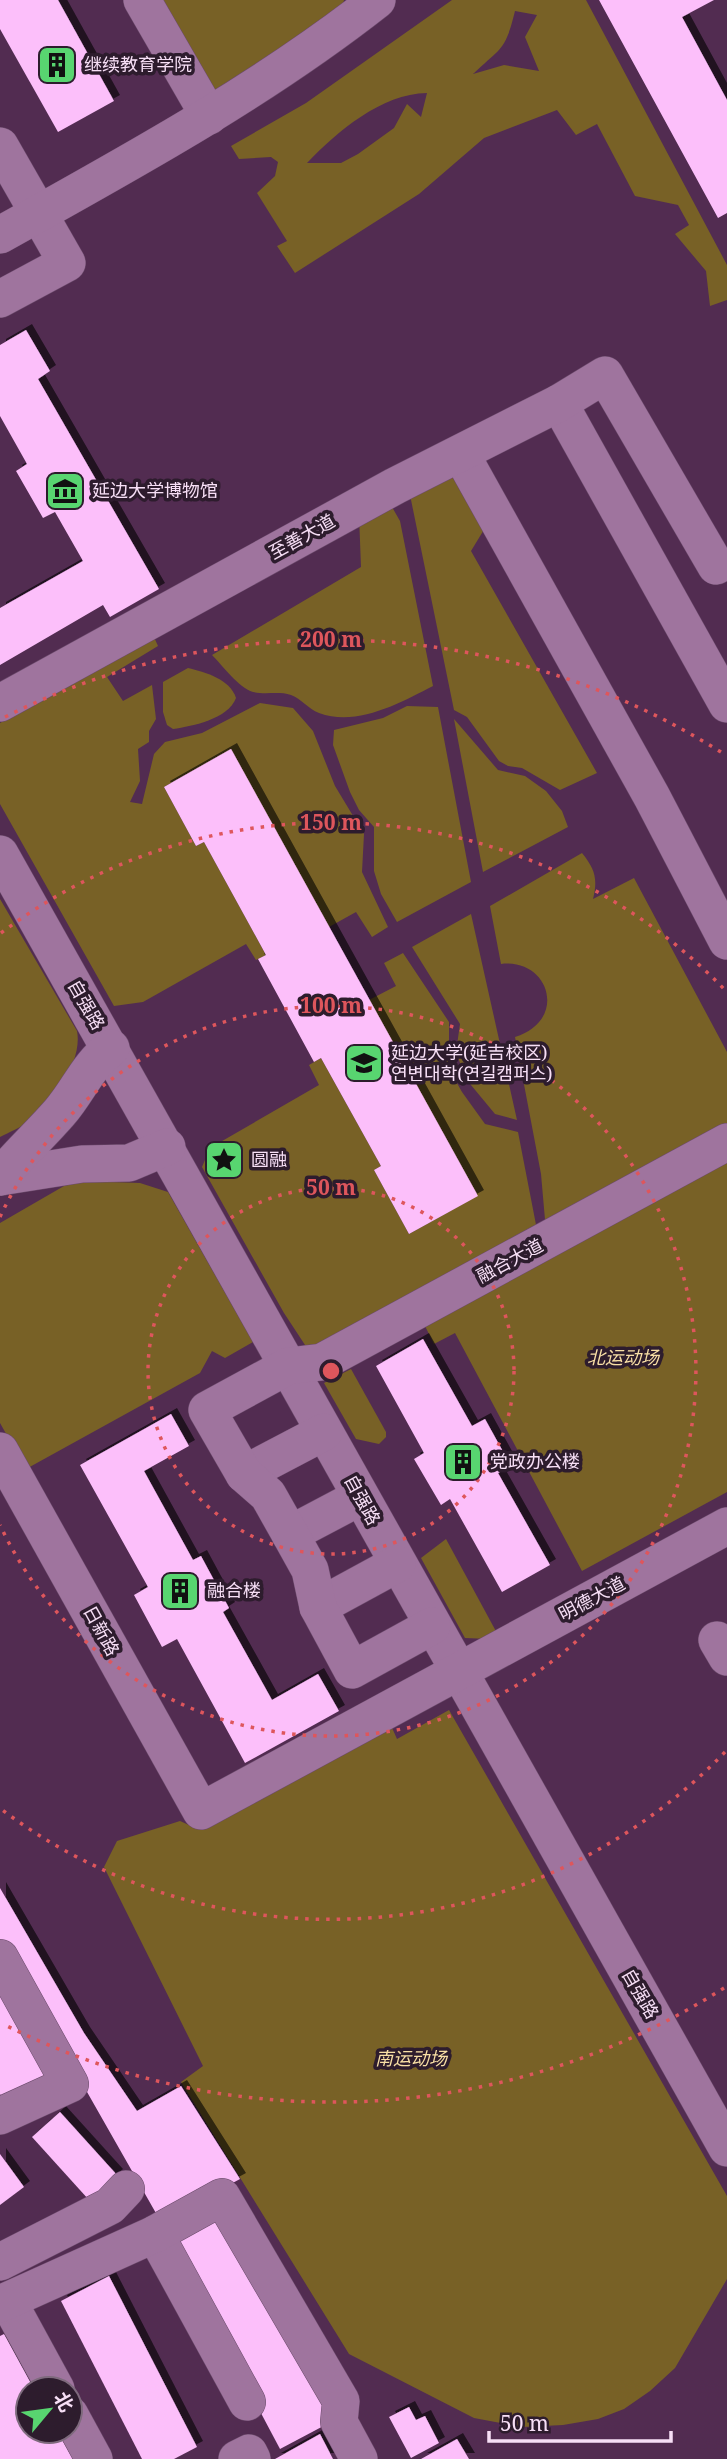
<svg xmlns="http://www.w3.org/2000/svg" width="727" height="2459" font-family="'Noto Serif','Noto Sans SC','Noto Sans KR',serif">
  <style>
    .green { fill: #786126; fill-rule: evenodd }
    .building { fill: #fcbffa; filter: url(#shadow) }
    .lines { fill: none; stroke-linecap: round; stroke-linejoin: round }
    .minor-casing { stroke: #6c4b6c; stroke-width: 38 }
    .minor { stroke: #9f749e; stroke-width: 37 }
    .ring { fill: none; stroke: #de565c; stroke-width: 3.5; stroke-dasharray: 3.5 7 }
    .labels { text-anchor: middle; stroke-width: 7; stroke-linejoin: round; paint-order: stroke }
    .poi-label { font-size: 18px; fill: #f7dff6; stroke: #2d1c2d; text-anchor: start }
    .street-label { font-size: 18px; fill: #f7dff6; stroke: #2d1c2d }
    .park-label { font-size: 18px; font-style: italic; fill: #f8dfa5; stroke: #2d1c2d }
    .centre { fill: #de565c; stroke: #2d1c2d; stroke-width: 3.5 }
    .ring-label { font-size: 21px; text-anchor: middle; font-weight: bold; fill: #de565c; stroke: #2d1c2d; stroke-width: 7; stroke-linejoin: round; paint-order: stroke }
  </style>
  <defs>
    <filter id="shadow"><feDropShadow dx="6" dy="-6" stdDeviation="0" flood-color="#0009"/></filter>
  </defs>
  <rect width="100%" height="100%" fill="#522c51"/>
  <!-- green -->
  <g class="green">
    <path d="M162,0H344L343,4L216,93Z"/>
    <path d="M452,0H586L727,265V300L710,306L706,271L675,234L689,225L678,205L635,196L597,124L576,135L557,110L484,138L419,194L295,273L277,246L287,241L257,193L275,176L278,162L271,157L239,159L231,146L306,103ZM515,11L537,15L525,37L539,71L504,65L473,74C501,47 505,52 515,11ZM427,93L421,117L407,104L394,128L358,154L341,163H307C338,131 381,94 427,93Z"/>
    <path d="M456,476L485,528L471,551L597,773L560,790L522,768L508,766L499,761L467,717L454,710L409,490Z"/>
    <path d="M388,500L400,521L433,686C400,703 357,727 319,713C308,709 302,699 291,695C279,691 265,695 253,692C238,687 223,666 212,655L361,567L359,515Z"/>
    <path d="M153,635L158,646L107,677L123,701L152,685L156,719L149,731V742L138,749L140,781L130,802L142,804L154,754L165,742L202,733L260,703L293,708L313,731L335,786L364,834L362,872L388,927L372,937L356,912L329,927L230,750L164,787L196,846L204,842L266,955L256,960L246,944L143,1002L114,1006L0,804V723Z"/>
    <path d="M188,668C205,672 230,679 236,698C228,719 193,726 173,729L167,725L163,712V682Z"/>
    <path d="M407,706L438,707L471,882L397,922L381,894L374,871V827L359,810L350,792L333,745L334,730L383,718Z"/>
    <path d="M454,719L498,770L525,776L546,791L562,811L568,827L483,872Z"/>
    <path d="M582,853C595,869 598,879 593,899L634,878L727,1052V1129L546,1231L541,1174L515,1037C569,1020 549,958 501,964L490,906Z"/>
    <path d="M0,899L77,1031C83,1061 53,1103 29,1121C21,1128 9,1132 0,1137Z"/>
    <path d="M471,914L517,1120L495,1114L466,1079L456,1052L460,1024L412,947Z"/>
    <path d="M403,953L449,1022V1069L462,1092L485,1124L518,1132L538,1235L332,1342L307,1348L284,1313L202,1167L210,1148L319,1085L309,1065L321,1058L381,1166L374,1170L409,1234L477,1196L369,1000L396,986L384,963Z"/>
    <path d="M727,1155V1492L582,1571L455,1333L434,1344L424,1324Z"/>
    <path d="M83,1181L140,1183L168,1192L253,1342L225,1358L212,1351L200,1373L26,1469L0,1423V1223L64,1186Z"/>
    <path d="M351,1369L386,1432V1437L379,1444L356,1439L324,1383Z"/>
    <path d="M446,1539L498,1635L490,1639L465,1638L421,1558Z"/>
    <path d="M449,1710L727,2196V2279L675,2368L650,2391L624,2409L598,2419L563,2425L522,2427L474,2418L349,2354L181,2082L203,2066L104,1867L117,1841L180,1821L191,1826L389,1721L397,1739Z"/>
  </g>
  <!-- building -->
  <g class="building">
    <path d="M0,0H58L114,101L58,132L0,29Z"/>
    <path d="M599,0H714L682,17L727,100V213L718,218Z"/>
    <path d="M26,330L50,371L38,379L159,589L110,617L103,605L0,665V608L83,561L55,512L43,518L16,471L27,464L0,416V345Z"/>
    <path d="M231,749L478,1196L409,1234L374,1170L381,1166L321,1058L314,1062L258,959L266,955L204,842L196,846L164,787Z"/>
    <path d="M423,1339L472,1426L485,1419L511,1466L498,1473L550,1565L502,1592L450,1499L441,1505L414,1459L424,1453L376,1366Z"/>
    <path d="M171,1414L189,1446L144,1471L193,1560L201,1556L229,1608L223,1612L272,1700L318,1674L339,1711L245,1763L177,1639L162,1647L134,1595L148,1587L80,1465Z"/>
    <path d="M0,1888L84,2033L137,2111L181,2086L240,2179L161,2222L0,1939Z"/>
    <path d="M0,1989L49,2078L5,2103L0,2094Z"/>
    <path d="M60,2112L117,2175L89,2200L32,2137Z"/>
    <path d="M0,2154L24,2187L0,2205Z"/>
    <path d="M216,2205L331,2422L280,2449L165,2232Z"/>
    <path d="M109,2276L197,2447L174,2459H142L61,2301Z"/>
    <path d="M4,2334L34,2389H28V2431H57L73,2459H0V2336Z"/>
    <path d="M409,2407L416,2420L425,2416L439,2443L411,2458L389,2417Z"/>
    <path d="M320,2434L333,2459H275Z"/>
    <path d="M457,2439L469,2459H421Z"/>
  </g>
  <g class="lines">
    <defs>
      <g id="minor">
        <path d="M142,0L209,116"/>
        <path d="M0,146L67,263L0,299"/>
        <path d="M0,235C129,163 260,92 377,0"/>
        <path d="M559,403L727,704"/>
        <path d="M461,454L652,797L727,941"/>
        <path d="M0,703L395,486L559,403L605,375L716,566"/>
        <path d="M0,854L727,2148"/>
        <path d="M0,1177L82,1164L129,1163L167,1147"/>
        <path d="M0,1177C19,1154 41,1134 60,1112C79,1090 87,1066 111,1048"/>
        <path d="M0,1451L201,1811L727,1526"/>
        <path d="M244,1474L324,1432"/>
        <path d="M290,1534L360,1497"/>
        <path d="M318,1607L397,1564"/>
        <path d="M432,1626L352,1670L318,1607L310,1570L290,1534L268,1495L244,1474L207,1410L288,1366L322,1362L727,1142"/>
        <path d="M717,1640L727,1657"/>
        <path d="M0,1958L70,2084L0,2116"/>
        <path d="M155,2234L247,2402"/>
        <path d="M0,2262L110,2206L126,2189"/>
        <path d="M8,2301L56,2389"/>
        <path d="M0,2304L155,2234L222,2197L341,2401L339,2422L359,2459"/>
        <path d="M70,2415L94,2459"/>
        <path d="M237,2459L249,2453L252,2459"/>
      </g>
    </defs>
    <!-- minor casing -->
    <use href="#minor" class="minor-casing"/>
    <!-- minor -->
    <use href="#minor" class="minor"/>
  </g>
  <!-- distance rings -->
  <g class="ring">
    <circle cx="331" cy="1371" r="183"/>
    <path d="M0 1217A365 365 0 1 1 0 1525"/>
    <path d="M725 1752A548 548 0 0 1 1 1809M1 933A548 548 0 0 1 725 990"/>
    <path d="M724 1988A731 731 0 0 1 5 2025M5 717A731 731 0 0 1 724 754"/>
  </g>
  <!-- icons -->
  <defs>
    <symbol id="building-square" viewBox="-11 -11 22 22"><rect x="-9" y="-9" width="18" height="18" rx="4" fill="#58d570" stroke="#2d1c2d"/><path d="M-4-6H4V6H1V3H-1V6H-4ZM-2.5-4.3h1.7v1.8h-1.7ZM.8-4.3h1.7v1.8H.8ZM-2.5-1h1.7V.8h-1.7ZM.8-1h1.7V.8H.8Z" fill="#111"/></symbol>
    <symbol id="museum-square" viewBox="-11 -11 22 22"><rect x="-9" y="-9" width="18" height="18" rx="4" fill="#58d570" stroke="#2d1c2d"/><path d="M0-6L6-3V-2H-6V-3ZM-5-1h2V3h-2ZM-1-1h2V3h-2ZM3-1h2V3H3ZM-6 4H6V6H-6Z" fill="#111"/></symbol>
    <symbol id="university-square" viewBox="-11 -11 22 22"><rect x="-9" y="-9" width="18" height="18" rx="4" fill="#58d570" stroke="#2d1c2d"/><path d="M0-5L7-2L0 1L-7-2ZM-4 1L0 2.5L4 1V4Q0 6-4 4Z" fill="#111"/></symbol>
    <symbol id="sight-square" viewBox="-11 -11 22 22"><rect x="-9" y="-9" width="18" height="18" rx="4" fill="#58d570" stroke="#2d1c2d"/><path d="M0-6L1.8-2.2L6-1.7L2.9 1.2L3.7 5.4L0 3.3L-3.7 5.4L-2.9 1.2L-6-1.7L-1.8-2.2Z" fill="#111"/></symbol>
  </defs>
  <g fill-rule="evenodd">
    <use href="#building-square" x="35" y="43" width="44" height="44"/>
    <use href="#museum-square" x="43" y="469" width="44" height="44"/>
    <use href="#university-square" x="342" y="1041" width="44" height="44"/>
    <use href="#sight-square" x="202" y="1138" width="44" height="44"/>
    <use href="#building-square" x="441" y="1440" width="44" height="44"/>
    <use href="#building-square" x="158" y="1569" width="44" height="44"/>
  </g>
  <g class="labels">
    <!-- poi labels -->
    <g class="poi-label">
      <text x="84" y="71">继续教育学院</text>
      <text x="92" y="497">延边大学博物馆</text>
      <text x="391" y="1059">延边大学(延吉校区)<tspan x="391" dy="21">연변대학(연길캠퍼스)</tspan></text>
      <text x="251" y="1166">圆融</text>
      <text x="490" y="1468">党政办公楼</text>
      <text x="207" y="1597">融合楼</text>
    </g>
    <!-- street labels -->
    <g class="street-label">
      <text transform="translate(302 537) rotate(-29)" y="6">至善大道</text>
      <text transform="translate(86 1005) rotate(60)" y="6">自强路</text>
      <text transform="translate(510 1261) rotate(-28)" y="6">融合大道</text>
      <text transform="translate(362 1500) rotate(61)" y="6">自强路</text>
      <text transform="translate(592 1599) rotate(-28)" y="6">明德大道</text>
      <text transform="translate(101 1631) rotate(61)" y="6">日新路</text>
      <text transform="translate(640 1994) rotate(60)" y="6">自强路</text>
    </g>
    <!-- park labels -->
    <g class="park-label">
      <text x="623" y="1364">北运动场</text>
      <text x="411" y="2065">南运动场</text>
    </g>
  </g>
  <circle cx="331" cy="1371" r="10" class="centre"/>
  <g class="ring-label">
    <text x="331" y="647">200 m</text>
    <text x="331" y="830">150 m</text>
    <text x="331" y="1013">100 m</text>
    <text x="331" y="1195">50 m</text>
  </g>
  <!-- north arrow -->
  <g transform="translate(49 2410) rotate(61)"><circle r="33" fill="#2d1c2d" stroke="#7e6a7d" stroke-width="2"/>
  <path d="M0-5L12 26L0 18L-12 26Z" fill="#58d570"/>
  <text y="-10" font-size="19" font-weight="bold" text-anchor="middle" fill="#f7dff6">北</text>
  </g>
  <!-- scale -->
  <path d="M489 2431v10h182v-10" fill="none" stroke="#f7dff6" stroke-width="3.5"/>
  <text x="500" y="2431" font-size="21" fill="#f7dff6" stroke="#2d1c2d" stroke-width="5" paint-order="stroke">50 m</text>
</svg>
